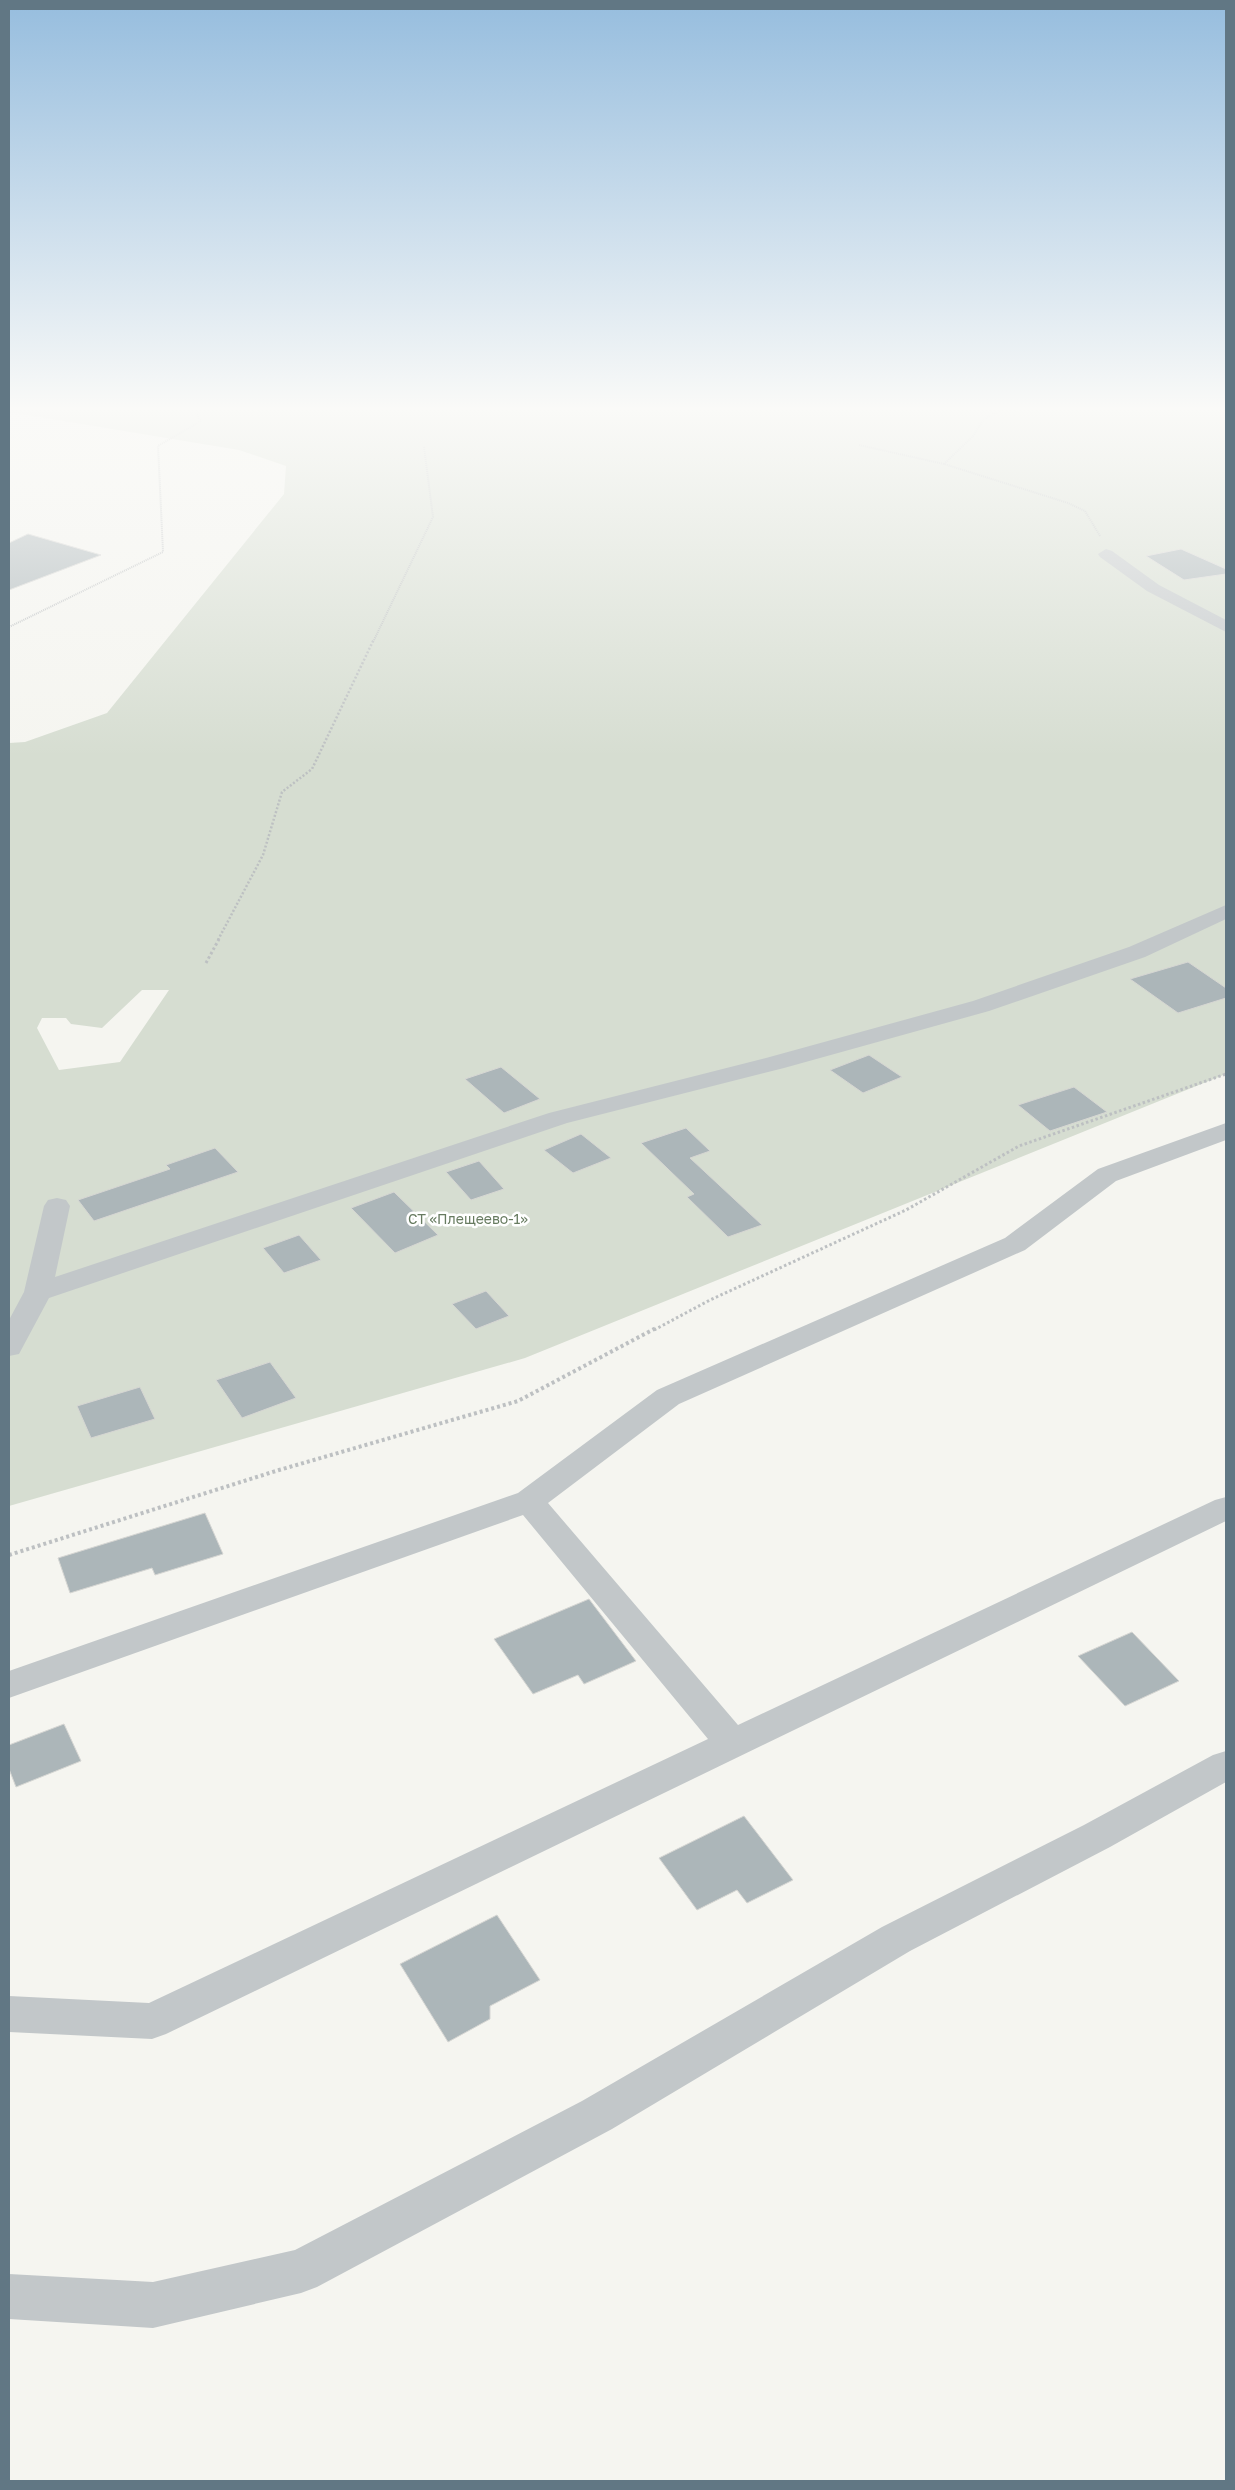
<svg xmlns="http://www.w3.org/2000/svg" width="1235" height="2490" font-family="'Golos Text',sans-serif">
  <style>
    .green { fill: #d6ddd1; fill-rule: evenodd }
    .building { fill: #acb6b9; stroke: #d6d6d3 }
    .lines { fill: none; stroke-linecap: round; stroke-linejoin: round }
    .path-far3 { stroke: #bdc0c2; stroke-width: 2; stroke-dasharray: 1 1; stroke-linecap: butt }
    .path-far2 { stroke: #bdc0c2; stroke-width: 2.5; stroke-dasharray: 2 2; stroke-linecap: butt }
    .path-far1 { stroke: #bdc0c2; stroke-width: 3; stroke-dasharray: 2.5 2.5; stroke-linecap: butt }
    .path { stroke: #bdc0c2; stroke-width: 4; stroke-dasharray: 3 3; stroke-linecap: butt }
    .minor { fill: #c2c7c9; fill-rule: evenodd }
    .labels { text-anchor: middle; stroke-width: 5; stroke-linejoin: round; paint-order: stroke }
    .park-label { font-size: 14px; fill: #677b60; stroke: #fff }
  </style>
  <rect width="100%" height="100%" fill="#f5f5f0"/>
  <!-- green -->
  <path class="green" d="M9,408H1226V1074L525,1358L9,1506V743L25,742L107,713L284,494L286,466L239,450L9,412ZM142,990H169L120,1062L59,1070L37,1028L42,1018H66L71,1024L102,1028Z"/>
  <!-- building -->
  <g class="building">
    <path d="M28,534L101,555L9,590V543Z"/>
    <path d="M1181,549L1226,569V574L1184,580L1146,556Z"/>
    <path d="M1188,962L1226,988V998L1178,1013L1130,979Z"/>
    <path d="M869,1055L902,1077L863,1093L830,1070Z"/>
    <path d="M501,1067L540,1099L504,1113L465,1079Z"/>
    <path d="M1074,1087L1107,1112L1050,1131L1018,1105Z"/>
    <path d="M686,1128L710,1151L690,1158L762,1225L728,1237L687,1197L694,1194L641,1143Z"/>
    <path d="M581,1134L611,1158L573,1173L544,1150Z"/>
    <path d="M215,1148L238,1172L94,1221L78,1200L170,1169L166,1165Z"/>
    <path d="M479,1161L504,1189L471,1200L446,1172Z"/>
    <path d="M394,1192L438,1235L395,1253L351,1208Z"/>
    <path d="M299,1235L321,1260L284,1273L263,1248Z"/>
    <path d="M486,1291L509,1316L476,1329L452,1304Z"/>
    <path d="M270,1362L296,1398L242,1418L216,1380Z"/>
    <path d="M140,1387L155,1419L91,1438L77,1406Z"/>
    <path d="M205,1513L223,1554L155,1575L152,1568L70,1593L58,1558Z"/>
    <path d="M589,1599L636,1661L584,1684L578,1675L533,1694L494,1639Z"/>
    <path d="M1132,1632L1179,1681L1125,1706L1078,1656Z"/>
    <path d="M64,1724L81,1761L16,1787L9,1769V1745Z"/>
    <path d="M744,1816L793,1880L747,1903L737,1890L697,1910L659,1858Z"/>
    <path d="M497,1915L540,1980L490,2006V2019L448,2042L400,1964Z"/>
  </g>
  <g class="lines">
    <!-- path-far3 -->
    <g class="path-far3">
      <path d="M859,445L944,464L1068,503L1085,511L1100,536"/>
      <path d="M944,464L973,436L984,419L1005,408"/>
      <path d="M9,627L163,552L158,446L201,421L193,408"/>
      <path d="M374,640L433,517L424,447"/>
    </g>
    <!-- path-far2 -->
    <path class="path-far2" d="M218,940L263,855L282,792L312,769L374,639"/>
    <!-- path-far1 -->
    <g class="path-far1">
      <path d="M206,963L219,939"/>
      <path d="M654,1330L710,1300L906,1210L1019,1146L1226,1074"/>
    </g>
    <!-- path -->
    <path class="path" d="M9,1555L279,1470L518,1401L656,1328"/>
    <!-- minor -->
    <g class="minor">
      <path d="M1106,549L1112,551L1159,585L1226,620V632L1147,591L1100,557L1098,554Z"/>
      <path d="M1226,905V919L1145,957L989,1011L784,1068L567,1123L49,1298L19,1354L9,1356V1320L24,1292L44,1206L48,1200L57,1198L66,1200L70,1206L55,1277L549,1113L766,1058L973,1001L1129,947Z"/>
      <path d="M1226,1123V1140L1116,1181L1025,1250L679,1404L548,1503L738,1725L1215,1500L1226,1497V1521L166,2034L152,2039L9,2032V1996L149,2003L708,1739L523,1515L9,1698V1671L518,1493L657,1390L1005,1238L1098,1169Z"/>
      <path d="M1226,1751V1782L1110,1847L910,1951L612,2129L317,2287L301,2293L153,2328L9,2319V2274L153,2282L295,2250L582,2101L882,1927L1084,1825L1213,1755Z"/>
    </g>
  </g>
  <!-- sky -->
  <linearGradient id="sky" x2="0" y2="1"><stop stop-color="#96bdde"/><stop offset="0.54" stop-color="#fafaf8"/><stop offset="1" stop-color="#fafaf8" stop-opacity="0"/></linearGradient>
  <rect width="1235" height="757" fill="url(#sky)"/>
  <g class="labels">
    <!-- park labels -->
    <g class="park-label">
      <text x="468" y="1224">СТ «Плещеево-1»</text>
    </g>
  </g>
  <!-- border -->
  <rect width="1235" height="2490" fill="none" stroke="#617784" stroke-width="20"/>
</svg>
